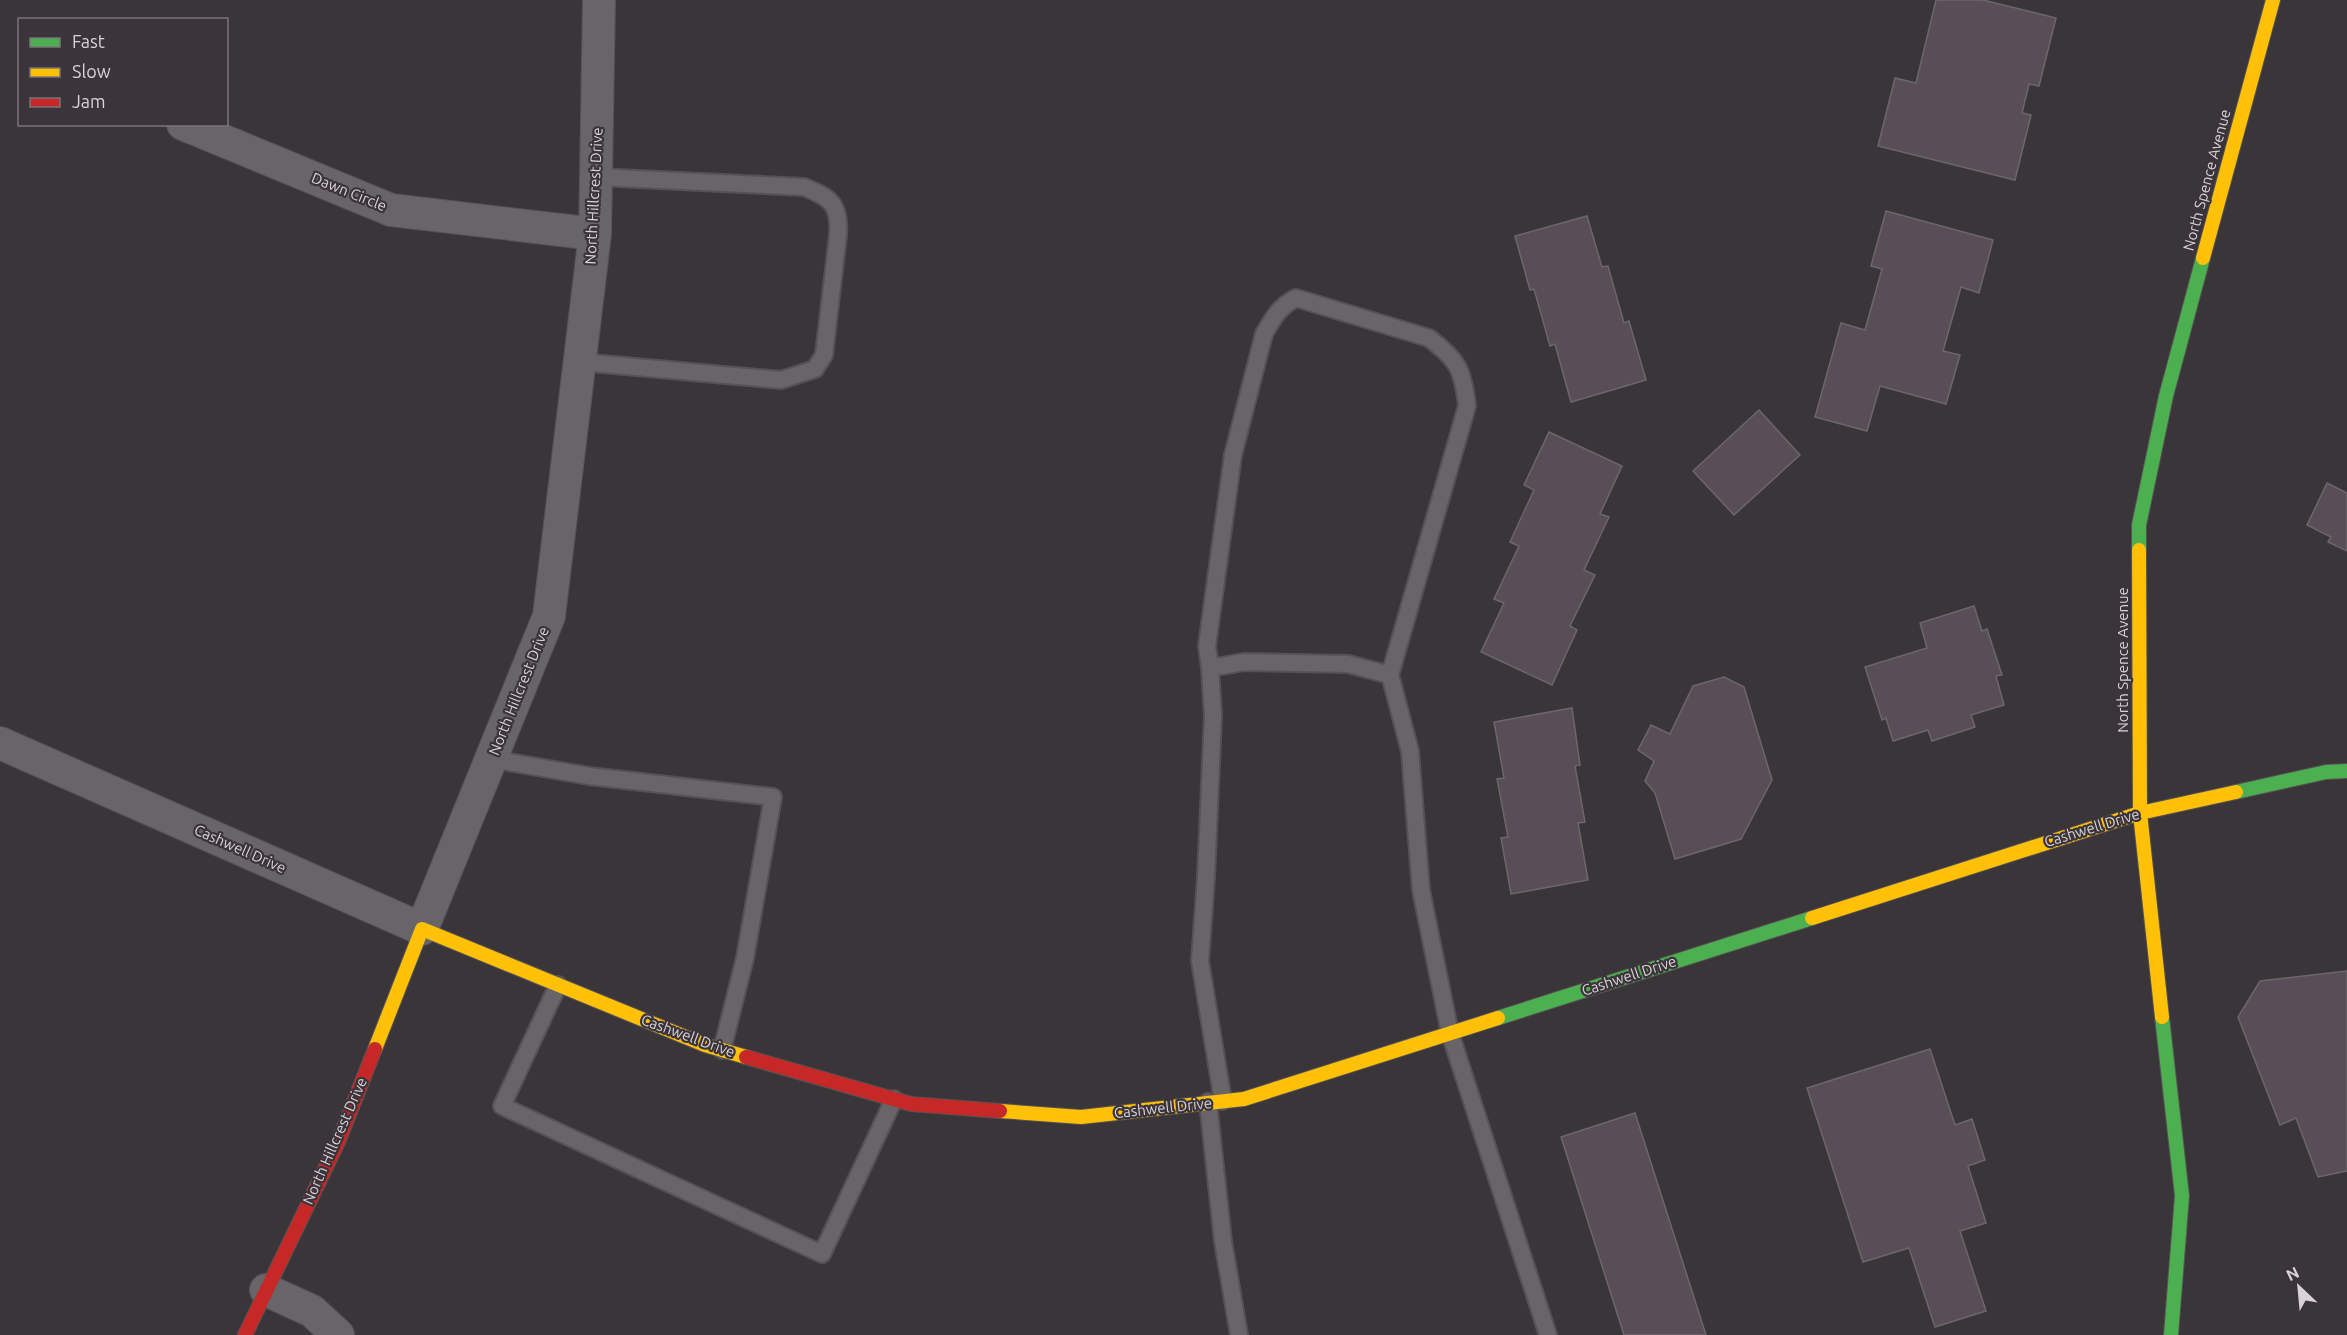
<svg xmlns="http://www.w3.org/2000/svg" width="2347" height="1335" font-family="Ubuntu,sans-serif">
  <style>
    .building { fill: #594d57; stroke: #6b676a; stroke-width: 1.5 }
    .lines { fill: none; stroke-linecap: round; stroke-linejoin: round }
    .lane-casing { stroke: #555154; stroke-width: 20 }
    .street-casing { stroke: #555154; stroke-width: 34 }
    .fast-casing { stroke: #555154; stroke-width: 16 }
    .slow-casing { stroke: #555154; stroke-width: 16 }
    .jam-casing { stroke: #555154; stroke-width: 16 }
    .lane { stroke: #676567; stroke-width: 16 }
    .street { stroke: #676567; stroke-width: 32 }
    .fast { stroke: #4caf50; stroke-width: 14 }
    .slow { stroke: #ffc107; stroke-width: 14 }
    .jam { stroke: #c62828; stroke-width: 14 }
    .labels { text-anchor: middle; stroke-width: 4.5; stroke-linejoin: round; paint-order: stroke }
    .street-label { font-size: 15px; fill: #d8d3d7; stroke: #3b343a }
  </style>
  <rect width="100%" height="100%" fill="#3a3539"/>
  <!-- building -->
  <g class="building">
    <path d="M1936,0H1983L2056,18L2039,86L2029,84L2022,113L2031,115L2015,180L1878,146L1895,78L1916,83Z"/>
    <path d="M1886,211L1993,240L1979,293L1961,287L1943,351L1960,355L1946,404L1880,386L1867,431L1815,417L1841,323L1865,330L1882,269L1871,266Z"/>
    <path d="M1587,216L1602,267L1608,266L1624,323L1629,321L1646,380L1571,402L1555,344L1550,346L1534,289L1530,290L1515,236Z"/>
    <path d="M1759,410L1800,455L1734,515L1693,471Z"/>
    <path d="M1549,432L1622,466L1600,514L1609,517L1584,570L1595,575L1570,626L1577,630L1552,685L1481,652L1504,603L1494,599L1519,546L1510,542L1534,490L1524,485Z"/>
    <path d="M2327,483L2347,493V551L2328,542L2331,537L2307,525Z"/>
    <path d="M1974,606L1982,631L1987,629L2002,675L1996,676L2004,705L1971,715L1975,727L1932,741L1928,730L1893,741L1886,718L1882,720L1865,667L1927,648L1920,623Z"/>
    <path d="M1724,677L1744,687L1772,780L1741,839L1675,859L1655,793L1645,781L1654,761L1638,750L1651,725L1670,734L1693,686Z"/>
    <path d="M1572,708L1580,765L1575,766L1585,822L1578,823L1588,880L1511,894L1501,838L1508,837L1497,779L1504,778L1494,722Z"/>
    <path d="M2347,971V1171L2318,1177L2296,1118L2280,1125L2238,1017L2260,981Z"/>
    <path d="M1930,1049L1955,1125L1972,1119L1985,1160L1968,1166L1986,1223L1960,1231L1986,1311L1935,1327L1909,1248L1863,1262L1807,1088Z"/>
    <path d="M1635,1113L1706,1335H1624L1561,1137Z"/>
  </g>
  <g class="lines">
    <defs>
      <g id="lane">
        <path d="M580,362L781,380L815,369L824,355L838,235C840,204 831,198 804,187L596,177"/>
        <path d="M1210,668L1207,646L1233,455L1264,334C1273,318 1280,306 1296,298L1429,338C1458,360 1463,370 1467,406L1390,675"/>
        <path d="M492,759L589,776L773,797L745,958L722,1050"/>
        <path d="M558,985L502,1106L822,1254L894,1099"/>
        <path d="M1223,1101L1200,961L1206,877L1213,716L1210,668L1244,662L1348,664L1390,675L1410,751L1421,890L1450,1033L1548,1335"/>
        <path d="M1208,1102L1223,1241L1239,1335"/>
      </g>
      <g id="street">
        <path d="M183,124L391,210L595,234"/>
        <path d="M0,743L422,929L549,616L595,234L599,0"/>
        <path d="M266,1290L312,1311L338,1335"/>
      </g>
      <g id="fast">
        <path d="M2139,550V525L2166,396L2203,258"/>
        <path d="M2236,792L2326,772L2347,771"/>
        <path d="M2162,1017L2182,1196L2171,1335"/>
        <path d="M1498,1018L1812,918"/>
      </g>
      <g id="slow">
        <path d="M2203,258L2273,0"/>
        <path d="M2139,550L2140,813L2162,1017"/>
        <path d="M1812,918L2140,813L2236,792"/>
        <path d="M375,1049L422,929L705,1045L746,1057"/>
        <path d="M1000,1111L1081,1117L1244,1099L1498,1018"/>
      </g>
      <g id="jam">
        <path d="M746,1057L911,1104L1000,1111"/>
        <path d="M245,1335L338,1142L375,1049"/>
      </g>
    </defs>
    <!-- lane casing -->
    <use href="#lane" class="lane-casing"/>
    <!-- street casing -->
    <use href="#street" class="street-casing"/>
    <!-- fast casing -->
    <use href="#fast" class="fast-casing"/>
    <!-- slow casing -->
    <use href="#slow" class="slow-casing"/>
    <!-- jam casing -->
    <use href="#jam" class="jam-casing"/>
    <!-- lane -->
    <use href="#lane" class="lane"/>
    <!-- street -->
    <use href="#street" class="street"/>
    <!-- fast -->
    <use href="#fast" class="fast"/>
    <!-- slow -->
    <use href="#slow" class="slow"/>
    <!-- jam -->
    <use href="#jam" class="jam"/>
  </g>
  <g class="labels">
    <!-- street labels -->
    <g class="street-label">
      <text transform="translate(2207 180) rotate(-75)" y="5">North Spence Avenue</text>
      <text transform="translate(349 192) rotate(22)" y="5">Dawn Circle</text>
      <text transform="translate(594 196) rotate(-87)" y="5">North Hillcrest Drive</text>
      <text transform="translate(2123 660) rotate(-90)" y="5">North Spence Avenue</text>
      <text transform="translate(519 691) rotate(-68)" y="5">North Hillcrest Drive</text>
      <text transform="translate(2092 828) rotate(-17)" y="5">Cashwell Drive</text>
      <text transform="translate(240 849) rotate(24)" y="5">Cashwell Drive</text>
      <text transform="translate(1629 976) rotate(-18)" y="5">Cashwell Drive</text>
      <text transform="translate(688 1036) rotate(20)" y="5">Cashwell Drive</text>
      <text transform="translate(1163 1108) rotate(-6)" y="5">Cashwell Drive</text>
      <text transform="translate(335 1141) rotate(-66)" y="5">North Hillcrest Drive</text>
    </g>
  </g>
  <!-- legend -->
  <rect x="18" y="18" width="210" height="108" fill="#3b343a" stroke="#7a7479" stroke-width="1.5"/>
  <rect x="30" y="38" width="30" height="9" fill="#4caf50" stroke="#7a7479" stroke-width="1.5"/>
  <text x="72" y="48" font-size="18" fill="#d8d3d7">Fast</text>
  <rect x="30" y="68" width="30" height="9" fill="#ffc107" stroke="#7a7479" stroke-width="1.5"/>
  <text x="72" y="78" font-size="18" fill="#d8d3d7">Slow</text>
  <rect x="30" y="98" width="30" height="9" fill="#c62828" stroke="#7a7479" stroke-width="1.5"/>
  <text x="72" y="108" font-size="18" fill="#d8d3d7">Jam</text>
  <!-- north arrow -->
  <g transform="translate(2299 1287) rotate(334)" stroke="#3b343a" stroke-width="4.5" paint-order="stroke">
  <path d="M0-4.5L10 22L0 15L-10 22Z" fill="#d8d3d7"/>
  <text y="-9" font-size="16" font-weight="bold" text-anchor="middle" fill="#d8d3d7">N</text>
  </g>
</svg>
